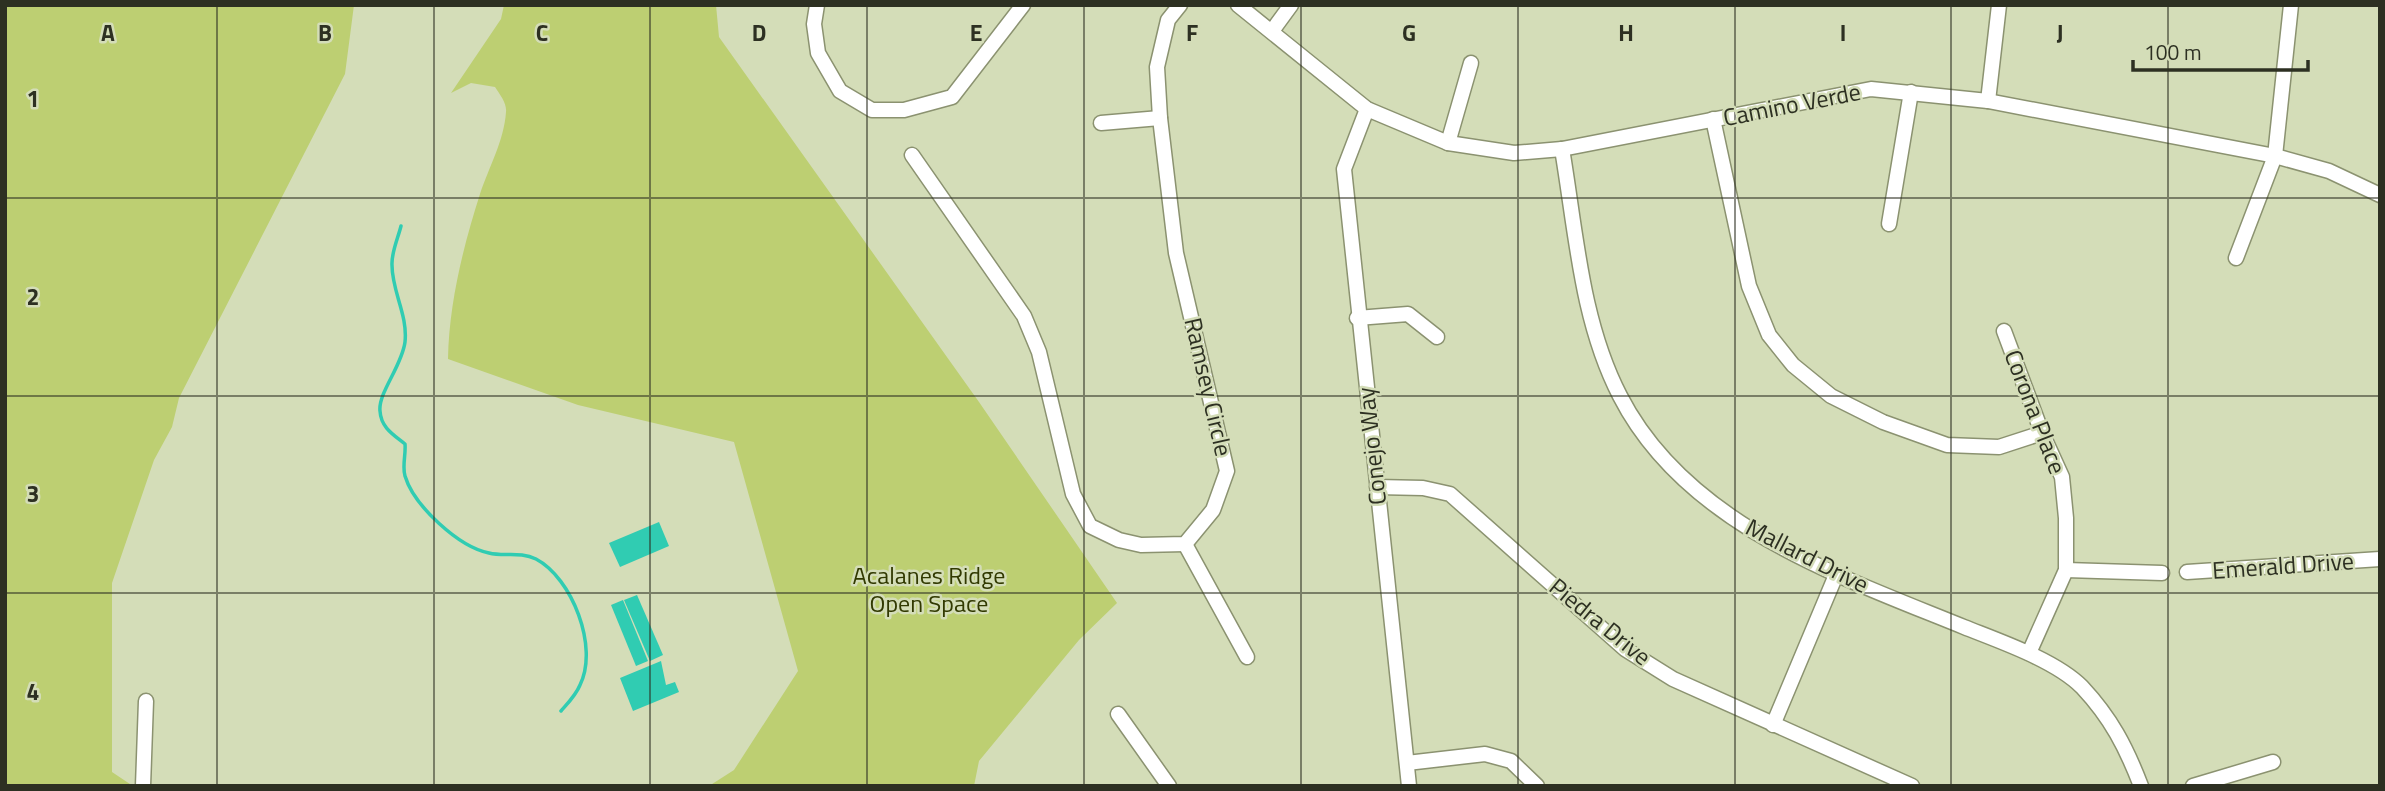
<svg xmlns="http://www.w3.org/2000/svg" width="2385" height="791" font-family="'Titillium Web',sans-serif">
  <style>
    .green { fill: #bdcf72 }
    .water { fill: #30ccb2 }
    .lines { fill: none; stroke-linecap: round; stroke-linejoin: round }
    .stream { stroke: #30ccb2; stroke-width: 3.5 }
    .minor-casing { stroke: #8b9270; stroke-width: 17 }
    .minor { stroke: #fff; stroke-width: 14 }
    .grid { fill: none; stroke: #2d3022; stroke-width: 2; stroke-opacity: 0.55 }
    .labels { text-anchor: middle; stroke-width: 5; stroke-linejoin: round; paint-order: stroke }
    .street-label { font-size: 24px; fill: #2d3022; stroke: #d4ddb8 }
    .park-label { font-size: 24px; fill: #313900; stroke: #d4ddb8 }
    .grid-label { font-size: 23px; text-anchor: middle; font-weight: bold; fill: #2d3022; stroke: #d4ddb8; stroke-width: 5; stroke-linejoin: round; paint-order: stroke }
  </style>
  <rect width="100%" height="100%" fill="#d4ddb8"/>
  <!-- green -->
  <g class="green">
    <path d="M5,5H354L345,74L179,398L172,427L154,460L112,583V772L133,786H5Z"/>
    <path d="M504,5H716L719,37L979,402L1117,603L1079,640L979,761L974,786H709L734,770L798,671L734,442L578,405L448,359C449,304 463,247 480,194C489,167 504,141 506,112C507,103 500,95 495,87L471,83L451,93L501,19Z"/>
  </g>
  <!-- water -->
  <g class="water">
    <path d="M659,522L669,546L620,567L609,543Z"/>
    <path d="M637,595L663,655L650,661L624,600Z"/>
    <path d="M623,600L648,661L636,666L611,605Z"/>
    <path d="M661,661L666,685L675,682L679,692L633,711L620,678Z"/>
  </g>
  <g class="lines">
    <!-- stream -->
    <path class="stream" d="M401,226C398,238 392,251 392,263C391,290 408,314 405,342C402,366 378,393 380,411C381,428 394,435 405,444C406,455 402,466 405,476C414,506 459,547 489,553C504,557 520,551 536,559C572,578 599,647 580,685C576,695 568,703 561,711"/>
    <defs>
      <g id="minor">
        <path d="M817,5L814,24L818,53L840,91L872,110H904L952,97L1023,5"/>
        <path d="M1238,5L1367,109L1448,143L1514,153L1562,149L1871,89L1988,101L2275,156L2329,171L2380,195"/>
        <path d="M1272,31L1291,5"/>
        <path d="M1988,101L1999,5"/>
        <path d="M1367,109L1344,169L1409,786"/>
        <path d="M1713,119L1749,286L1769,335L1793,365L1831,396L1883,422L1947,445L1999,447L2042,433"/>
        <path d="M1101,123L1160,118"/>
        <path d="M1448,143L1471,63"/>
        <path d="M1562,149C1576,231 1581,321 1620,396C1686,525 1839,576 1964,627C1999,641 2055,660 2082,687C2111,718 2126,747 2141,786"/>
        <path d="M912,155L1024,316L1039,352L1073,494L1090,526L1119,540L1141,545L1185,544L1213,510L1227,471L1176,253L1160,118L1157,67L1168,20L1180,5"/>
        <path d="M1889,224L1911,92"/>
        <path d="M2236,258L2275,156L2291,5"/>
        <path d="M1357,318L1408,314L1437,337"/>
        <path d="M2004,331L2042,433L2062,477L2066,518V570L2029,653"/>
        <path d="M1377,487L1423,488L1450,494L1625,649L1673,679L1912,786"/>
        <path d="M1185,544L1247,657"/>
        <path d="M2066,570L2162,573"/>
        <path d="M2187,572L2380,559"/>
        <path d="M1118,714L1169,786"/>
        <path d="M1773,725L1836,575"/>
        <path d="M1407,763L1485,754L1511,761L1537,786"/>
        <path d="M143,786L146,701"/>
        <path d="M2193,786L2273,762"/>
      </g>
    </defs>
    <!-- minor casing -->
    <use href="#minor" class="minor-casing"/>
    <!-- minor -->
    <use href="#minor" class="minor"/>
  </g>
  <!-- grid -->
  <path class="grid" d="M217,5V786M434,5V786M650,5V786M867,5V786M1084,5V786M1301,5V786M1518,5V786M1735,5V786M1951,5V786M2168,5V786M5,198H2380M5,396H2380M5,593H2380"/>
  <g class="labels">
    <!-- street labels -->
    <g class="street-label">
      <text transform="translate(1792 105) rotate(-11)" y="8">Camino Verde</text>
      <text transform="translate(1208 387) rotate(77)" y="8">Ramsey Circle</text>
      <text transform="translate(2035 412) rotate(69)" y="8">Corona Place</text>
      <text transform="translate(1372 446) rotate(-96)" y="8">Conejo Way</text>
      <text transform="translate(1807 556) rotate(27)" y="8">Mallard Drive</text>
      <text transform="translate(2283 566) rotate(-4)" y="8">Emerald Drive</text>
      <text transform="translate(1600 622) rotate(39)" y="8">Piedra Drive</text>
    </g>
    <!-- park labels -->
    <g class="park-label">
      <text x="929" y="584">Acalanes Ridge<tspan x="929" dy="28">Open Space</tspan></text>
    </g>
  </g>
  <g class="grid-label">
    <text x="108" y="41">A</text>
    <text x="325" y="41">B</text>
    <text x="542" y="41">C</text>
    <text x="759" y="41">D</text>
    <text x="976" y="41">E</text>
    <text x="1192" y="41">F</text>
    <text x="1409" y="41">G</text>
    <text x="1626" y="41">H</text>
    <text x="1843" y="41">I</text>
    <text x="2060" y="41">J</text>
    <text x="33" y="107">1</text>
    <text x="33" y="305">2</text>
    <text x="33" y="502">3</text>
    <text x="33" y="700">4</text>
  </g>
  <!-- border -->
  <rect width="2385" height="791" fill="none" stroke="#2d3022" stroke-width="14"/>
  <!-- scale -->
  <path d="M2133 60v10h175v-10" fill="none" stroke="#2d3022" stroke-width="3.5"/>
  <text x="2144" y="60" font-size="21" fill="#2d3022" stroke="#d4ddb8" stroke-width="5" paint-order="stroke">100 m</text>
</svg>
